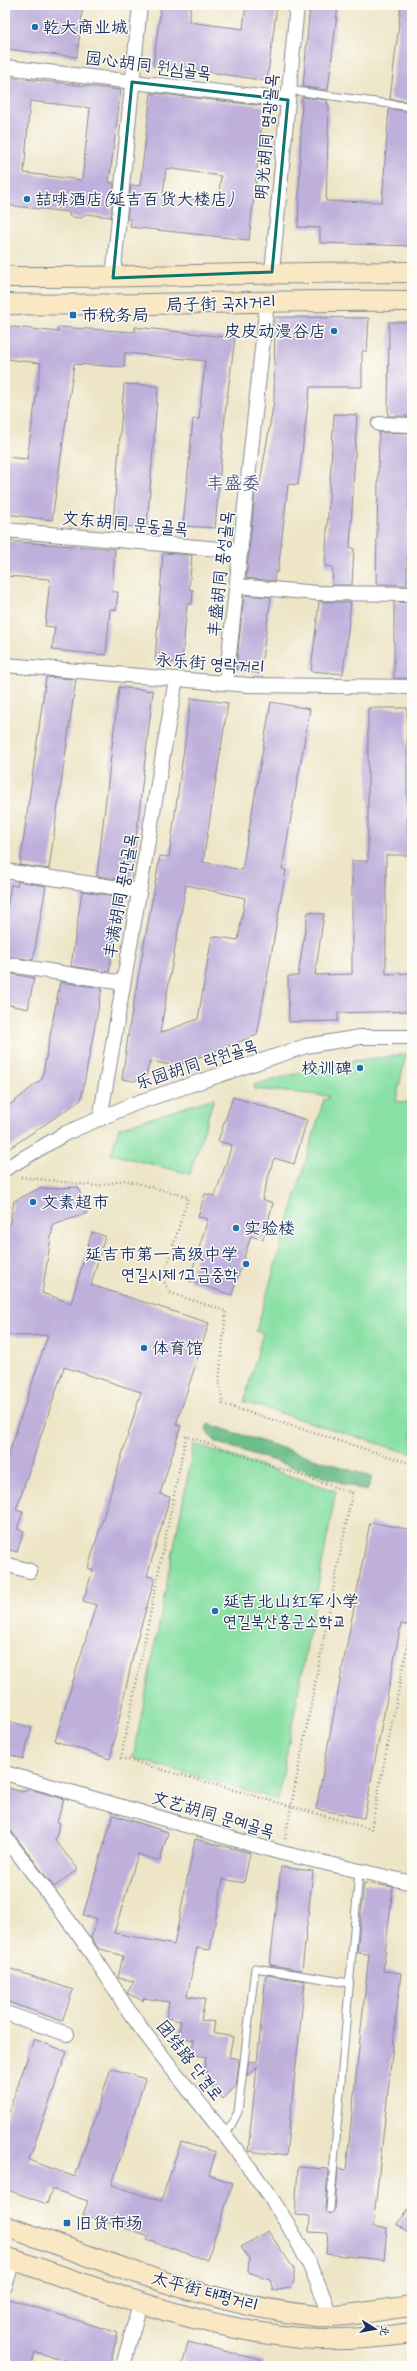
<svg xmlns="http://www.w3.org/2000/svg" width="417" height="2371" font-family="Caveat,'LXGW WenKai TC','Poor Story',sans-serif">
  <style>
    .green { fill: #89e0a4; stroke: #528881 }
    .forest { fill: #6ebe8a; stroke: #447674 }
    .building { fill: #beafdb; fill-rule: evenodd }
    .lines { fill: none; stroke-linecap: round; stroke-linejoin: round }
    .service-casing { stroke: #848a92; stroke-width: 9 }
    .minor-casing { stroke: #848a92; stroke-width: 16 }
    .secondary-casing { stroke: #848a92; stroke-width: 22 }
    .path { stroke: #848a92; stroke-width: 2.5; stroke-dasharray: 1 3; stroke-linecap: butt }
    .service { stroke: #fff; stroke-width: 7 }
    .minor { stroke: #fff; stroke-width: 14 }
    .secondary { stroke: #fae7c3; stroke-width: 20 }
    .marked { fill: none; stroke: #0f766e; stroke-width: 3; stroke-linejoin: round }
    .poi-dot { fill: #1f6fb2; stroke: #fdfcf7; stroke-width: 1.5 }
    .labels { text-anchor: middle; stroke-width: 3; stroke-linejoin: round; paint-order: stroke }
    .poi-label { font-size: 17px; fill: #1b2f5e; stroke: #fdfcf7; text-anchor: start }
    .street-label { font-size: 17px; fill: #1b2f5e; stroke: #fdfcf7 }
    .neighbourhood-label { font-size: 18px; fill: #545c8a; stroke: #fdfcf7 }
  </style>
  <rect width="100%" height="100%" fill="#fdfcf7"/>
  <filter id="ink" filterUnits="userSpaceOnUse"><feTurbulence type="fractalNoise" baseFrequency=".025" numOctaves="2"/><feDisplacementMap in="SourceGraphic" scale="8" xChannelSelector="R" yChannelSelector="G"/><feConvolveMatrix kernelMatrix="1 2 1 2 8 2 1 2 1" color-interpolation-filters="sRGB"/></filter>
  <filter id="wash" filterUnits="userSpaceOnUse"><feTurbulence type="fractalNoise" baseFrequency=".012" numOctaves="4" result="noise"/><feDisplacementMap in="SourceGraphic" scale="16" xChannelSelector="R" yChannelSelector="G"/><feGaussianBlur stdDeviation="0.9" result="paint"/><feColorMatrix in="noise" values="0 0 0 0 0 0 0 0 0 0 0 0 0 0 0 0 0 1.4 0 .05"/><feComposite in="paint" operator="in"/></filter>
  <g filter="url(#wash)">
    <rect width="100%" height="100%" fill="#eee5c7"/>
    <!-- green -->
    <g class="green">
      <path d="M406,1054L396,1101L408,1103L412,1083V1454L244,1402L263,1333L256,1331L324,1099L327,1100L329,1096L255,1089L254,1085L330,1064Z"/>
      <path d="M214,1098L190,1174L111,1154L119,1128Z"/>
      <path d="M194,1444L336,1491L278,1800L133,1758Z"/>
    </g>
    <!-- forest -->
    <path class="forest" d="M208,1424L372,1477L367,1491L216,1442L206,1431Z"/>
    <g id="blocks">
      <!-- building -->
      <g class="building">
        <path d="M5,5H83L77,57L5,49Z"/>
        <path d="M161,5H191L189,22L243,29L246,5H277L267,81L183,68V70L153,66Z"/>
        <path d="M310,5H338L328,90L303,87Z"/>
        <path d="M401,5H412V102L390,99Z"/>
        <path d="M8,77L121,90L109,182L114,183L111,217L86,214L81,218L70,217L68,212L5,205V83L7,84ZM30,101L90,108L82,180L24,173Z"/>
        <path d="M151,93L264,106L249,240L130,227L131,219H127L131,185L140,186ZM166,168L221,176L218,202L163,196Z"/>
        <path d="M302,97L327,100V104H329L326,201L382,202L389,109L412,112V246L320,243V228L298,227Z"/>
        <path d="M275,317L369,318L367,351H362V387H310L298,485L288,484L278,572H275L274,581L246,578L256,487L259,488L274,401Z"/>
        <path d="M389,322H412L411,416H388Z"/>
        <path d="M5,326L58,332V327L135,332V327L235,338L226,405L215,528L183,526L193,419H199L205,361L125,353L124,367L74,364L52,520L5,514V457L27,459L41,363L5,359Z"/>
        <path d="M124,384L158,386L147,528L113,525Z"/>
        <path d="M334,414L357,415L350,548H354L352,585H332L333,567L325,566Z"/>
        <path d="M379,432L411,433L412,471H409L408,542H412V556H407V585L376,584Z"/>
        <path d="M5,541L115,549L112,592H118L116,610L110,609L106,655L52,650L55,627L45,626L50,579L5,576Z"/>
        <path d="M163,553L192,555L189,589L193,590L192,604H187L182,663L155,661Z"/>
        <path d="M244,595L271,597L260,673L236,669Z"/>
        <path d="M319,602H351L343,674L311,671Z"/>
        <path d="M394,602L412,603V678H394Z"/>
        <path d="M46,677L76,679L49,869L20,865Z"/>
        <path d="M119,687L153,691L131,881L97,876Z"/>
        <path d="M191,698L228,703L203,862L242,870L271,702L310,709L282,869L286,870L257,1035L176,1066L150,1061L146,1076L134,1081L122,1079L130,1023L160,856L169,857ZM186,885L245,898L238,940L212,936L198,1019L160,1033Z"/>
        <path d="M368,708H407V833H412V855H386V974L412,973V1011L338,1013V1021L289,1022L288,976H298L308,912L324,914L315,975L352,974V861H368Z"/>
        <path d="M18,881L46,886L33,960L5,956V921L11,885L17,886Z"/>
        <path d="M82,891L121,897L109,972L71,966Z"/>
        <path d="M5,973L34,978L28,1009L5,1004Z"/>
        <path d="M60,982L102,988L81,1100L5,1151V1109L42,1079Z"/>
        <path d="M233,1097L307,1120L294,1164L274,1158L262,1199L273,1203L263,1240L251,1236L232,1295L189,1281L208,1219L198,1217L205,1194L215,1196L232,1145L218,1141Z"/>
        <path d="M78,1187L87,1213L53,1225L42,1293L71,1303L92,1232L105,1236L91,1285L209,1323L176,1425L181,1426L160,1494L170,1497L147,1576L155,1578L136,1643L110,1759L55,1741L96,1605L83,1601L93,1570L88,1568L141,1392L64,1367L16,1510L23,1512L17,1529L24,1531L17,1552L10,1550L8,1556H5V1465L48,1335L16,1336L5,1334V1236H7L14,1201L38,1189Z"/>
        <path d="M370,1522L412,1530V1626L401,1624L364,1818L316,1809Z"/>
        <path d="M5,1720L32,1728L23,1759L5,1753Z"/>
        <path d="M5,1787L23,1792L30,1789L64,1799L57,1822L60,1823L55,1840L78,1869L54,1887L12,1832L5,1829Z"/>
        <path d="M113,1815L168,1832L160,1861L138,1854L114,1933L174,1945L195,1839L250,1853L244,1883L223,1879L210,1950L197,1948L187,1996L205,1999L201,2020L215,2022L213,2033L233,2037L229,2057L239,2059L236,2086L223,2099L206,2080L207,2071H204L206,2057L191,2054L194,2040L178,2037L181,2021L166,2018L169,2002L144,1998L143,2001L127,1993L134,1981L118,1978L123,1956L98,1948L91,1938L97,1919L83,1915Z"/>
        <path d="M281,1867L313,1871L302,1970L270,1965Z"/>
        <path d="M364,1883L393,1887L383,1971L401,1973L373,2227L387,2228L384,2260L326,2254L328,2233L309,2232L310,2216L295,2215L298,2167L328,2169L325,2209L330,2214L335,2209L338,2169L346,2170L369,1954L357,1953Z"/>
        <path d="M5,1967L73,1990L62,2021L5,2001Z"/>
        <path d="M266,1975L305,1981L286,2156L248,2151L257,2067L247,2076L249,2061L257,2062Z"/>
        <path d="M34,2039L67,2052L29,2160L75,2177L111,2068L145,2079L112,2185L161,2201L181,2142L216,2152L209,2175L233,2183L207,2260L147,2240L149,2236L83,2215L88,2201L52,2189L47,2204L5,2189V2123Z"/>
        <path d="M412,2204V2236L397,2225Z"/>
        <path d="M268,2231L294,2269V2282L290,2288L273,2291L270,2279L248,2272L249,2259L241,2247Z"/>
        <path d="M9,2299L118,2333L109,2366H76L77,2363L35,2352L30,2366H5V2311Z"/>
        <path d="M188,2342L264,2361L263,2366H182Z"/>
      </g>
    </g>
  </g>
  <g filter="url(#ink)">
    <use href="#blocks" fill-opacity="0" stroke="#848a92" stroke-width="1"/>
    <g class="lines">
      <defs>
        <g id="service">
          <path d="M288,90L412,107"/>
          <path d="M226,2135L238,2112L255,1968L349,1983"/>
          <path d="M330,2209L359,1872"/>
        </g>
        <g id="minor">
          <path d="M5,67L288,100"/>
          <path d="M272,272L297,5"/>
          <path d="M113,278L140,5"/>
          <path d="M379,424L412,425"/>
          <path d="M5,530L241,551"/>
          <path d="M237,586L317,593L412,594"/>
          <path d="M5,665L249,685L412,687"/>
          <path d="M226,683L267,302"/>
          <path d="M5,871L139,891"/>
          <path d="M5,964L123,983"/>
          <path d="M100,1119L176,679"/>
          <path d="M5,1169L66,1133L136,1103L306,1046L360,1037H412"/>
          <path d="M5,1564L30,1571"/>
          <path d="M5,1773L282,1853L412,1883"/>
          <path d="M5,1837C38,1879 71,1922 100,1966C112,1983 121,2001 133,2017C202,2114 293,2200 330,2316"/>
          <path d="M5,2013L67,2034"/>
          <path d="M5,2286L13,2260"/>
          <path d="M123,2366L140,2304"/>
        </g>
        <g id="secondary">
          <path d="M5,277C141,278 276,272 412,272"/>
          <path d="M5,304C141,307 276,299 412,301"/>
          <path d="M5,2226C106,2261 208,2305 316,2316C345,2318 382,2309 412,2306"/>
          <path d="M5,2257C102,2289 197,2328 300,2338C337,2341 376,2338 412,2333"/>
        </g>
      </defs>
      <!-- service casing -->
      <use href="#service" class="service-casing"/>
      <!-- minor casing -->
      <use href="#minor" class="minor-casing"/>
      <!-- secondary casing -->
      <use href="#secondary" class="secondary-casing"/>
      <!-- path -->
      <g class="path">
        <path d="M21,1177L98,1186L125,1180L188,1197L163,1280L170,1293L226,1311L219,1382L223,1404L412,1464"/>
        <path d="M285,1839L291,1807L352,1493L186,1436L121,1758L371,1829L410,1632"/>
      </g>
      <!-- service -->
      <use href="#service" class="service"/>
      <!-- minor -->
      <use href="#minor" class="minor"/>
      <!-- secondary -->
      <use href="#secondary" class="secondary"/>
    </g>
  </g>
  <!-- marked area -->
  <path class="marked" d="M132,82L288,100L272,272L113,278Z"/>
  <!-- markers -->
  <g class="poi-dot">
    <circle cx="35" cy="27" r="4"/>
    <circle cx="27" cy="199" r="4"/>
    <rect x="69" y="311" width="8" height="8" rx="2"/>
    <circle cx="334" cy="331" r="4"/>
    <circle cx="360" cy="1068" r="4"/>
    <circle cx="33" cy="1202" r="4"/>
    <circle cx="236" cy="1228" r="4"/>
    <circle cx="246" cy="1264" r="4"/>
    <circle cx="144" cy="1348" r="4"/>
    <circle cx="215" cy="1611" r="4"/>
    <rect x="63" y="2219" width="8" height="8" rx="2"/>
  </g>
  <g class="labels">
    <!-- poi labels -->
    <g class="poi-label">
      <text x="43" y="33">乾大商业城</text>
      <text x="35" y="205">喆啡酒店(延吉百货大楼店)</text>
      <text x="81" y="321">市税务局</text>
      <text x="326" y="337" text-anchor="end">皮皮动漫谷店</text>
      <text x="352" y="1074" text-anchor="end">校训碑</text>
      <text x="41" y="1208">文素超市</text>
      <text x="244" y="1234">实验楼</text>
      <text x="238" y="1260" text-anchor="end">延吉市第一高级中学<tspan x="238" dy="20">연길시제1고급중학</tspan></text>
      <text x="152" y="1354">体育馆</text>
      <text x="223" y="1607">延吉北山红军小学<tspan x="223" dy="20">연길북산홍군소학교</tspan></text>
      <text x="75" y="2229">旧货市场</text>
    </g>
    <!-- street labels -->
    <g class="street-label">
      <text transform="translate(148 65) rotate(7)" y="6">园心胡同 원심골목</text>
      <text transform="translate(266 137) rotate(-85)" y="6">明光胡同 명광골목</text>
      <text transform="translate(221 303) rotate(-2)" y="6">局子街 국자거리</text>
      <text transform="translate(125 523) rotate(5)" y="6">文东胡同 문동골목</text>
      <text transform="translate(220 574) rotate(-84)" y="6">丰盛胡同 풍성골목</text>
      <text transform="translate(210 663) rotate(4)" y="6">永乐街 영락거리</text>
      <text transform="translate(120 896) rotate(-80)" y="6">丰满胡同 풍만골목</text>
      <text transform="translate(196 1064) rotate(-18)" y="6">乐园胡同 락원골목</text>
      <text transform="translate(213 1814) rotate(16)" y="6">文艺胡同 문예골목</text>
      <text transform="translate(190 2060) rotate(52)" y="6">团结路 단결로</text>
      <text transform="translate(205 2291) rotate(15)" y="6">太平街 태평거리</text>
    </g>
    <!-- neighbourhood labels -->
    <g class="neighbourhood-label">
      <text x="233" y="489">丰盛委</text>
    </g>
  </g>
  <!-- margin -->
  <rect width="417" height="2371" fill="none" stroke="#fdfcf7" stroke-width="20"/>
  <!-- north arrow -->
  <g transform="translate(375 2329) rotate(101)" stroke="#fdfcf7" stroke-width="3" paint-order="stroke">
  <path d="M0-3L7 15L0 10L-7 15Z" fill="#1b2f5e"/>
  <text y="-6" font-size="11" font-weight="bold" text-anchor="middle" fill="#1b2f5e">北</text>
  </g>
</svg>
